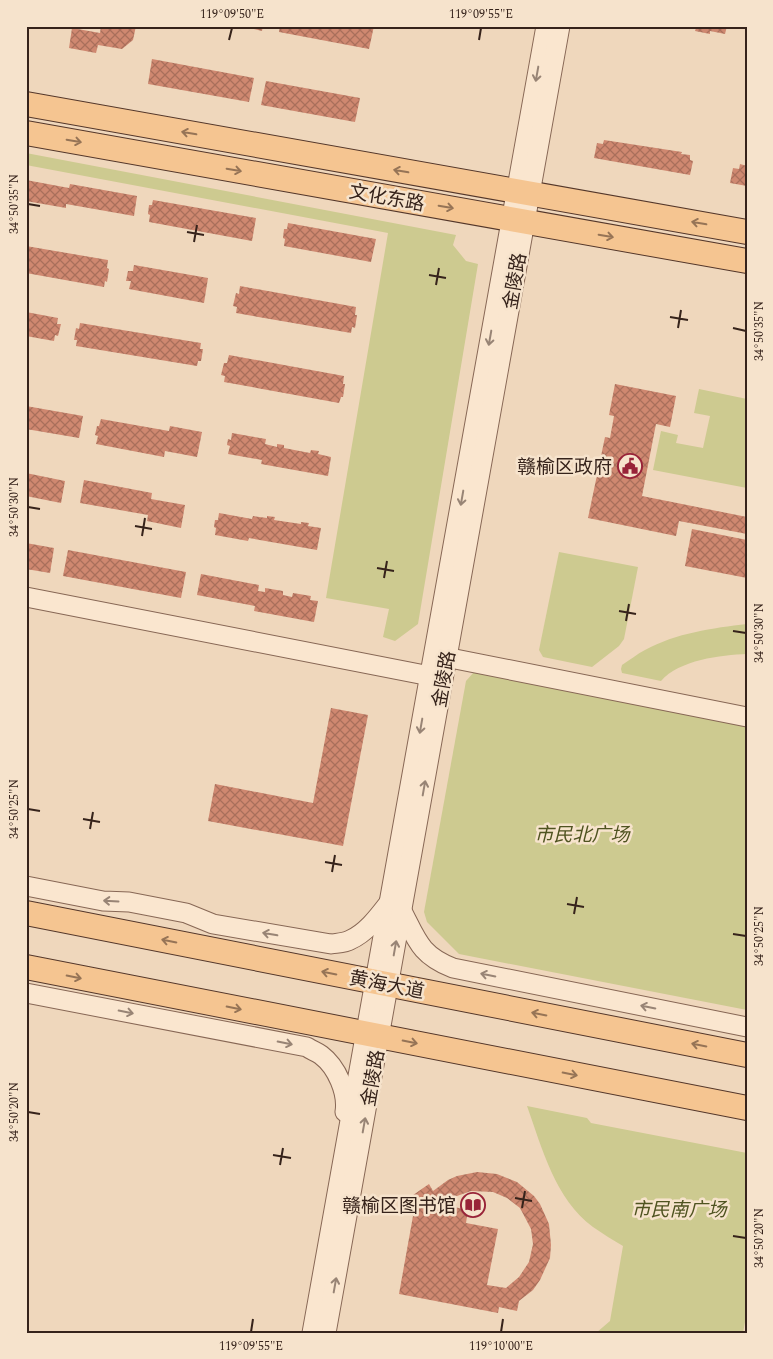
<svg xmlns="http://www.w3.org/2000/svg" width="773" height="1359" font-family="Spectral,'Noto Sans SC',serif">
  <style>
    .green { fill: #cdca90 }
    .building { fill: url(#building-cross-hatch); fill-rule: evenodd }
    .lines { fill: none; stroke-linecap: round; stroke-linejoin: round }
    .minor-casing { stroke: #876755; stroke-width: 21 }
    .major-casing { stroke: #54372a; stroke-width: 26 }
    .minor { stroke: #fae6cf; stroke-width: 19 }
    .major { stroke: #f5c591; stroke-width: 24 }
    .oneway { stroke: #988475 }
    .oneway2 { stroke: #967456 }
    .ticks { fill: none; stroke: #36231b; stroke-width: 2 }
    .labels { text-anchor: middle; stroke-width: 5; stroke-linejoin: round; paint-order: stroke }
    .street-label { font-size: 19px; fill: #36231b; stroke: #f6e3cc }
    .poi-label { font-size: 19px; fill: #36231b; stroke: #f6e3cc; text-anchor: end }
    .park-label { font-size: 19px; font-style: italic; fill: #4f5320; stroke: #f6e3cc }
    .neatline { fill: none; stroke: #36231b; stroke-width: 2 }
    .ticks-label { font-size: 12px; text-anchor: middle; fill: #36231b }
  </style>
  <defs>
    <pattern id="building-cross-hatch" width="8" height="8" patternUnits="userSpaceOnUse" patternTransform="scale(1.25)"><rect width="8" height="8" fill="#cf8870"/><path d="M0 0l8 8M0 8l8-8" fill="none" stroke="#a96f5b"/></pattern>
  </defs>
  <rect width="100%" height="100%" fill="#efd7bc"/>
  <!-- green -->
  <g class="green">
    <path d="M26,153L456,235L453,245L466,261L478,264L418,624L395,641L383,637L389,609L326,598L388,233L26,165Z"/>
    <path d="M699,389L747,399V488L653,470L661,431L678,435L676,443L703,448L710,416L694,413Z"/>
    <path d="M559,552L638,567L624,639L619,646L592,667L543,657L539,650Z"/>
    <path d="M747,624V654C721,655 679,660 661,681L622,673L621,669L622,665C630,660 637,654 645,650C676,633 713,628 747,624Z"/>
    <path d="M474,672L747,723V1010L459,954L427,922L424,912L466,681Z"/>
    <path d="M527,1106L587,1118L591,1123L747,1153V1311L743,1333H596L610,1321L623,1246C613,1240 603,1234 593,1227C555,1199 542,1148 527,1106Z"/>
  </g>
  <!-- building -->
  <g class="building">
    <path d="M101,26H136L133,40L122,49L98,45L96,53L69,48L72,28L100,33Z"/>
    <path d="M241,26H263L262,31Z"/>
    <path d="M280,26L359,27L374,26L369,49L279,32Z"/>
    <path d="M690,26H727L725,34L710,31V34L695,31L696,28Z"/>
    <path d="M152,59L254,78L249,102L148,84Z"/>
    <path d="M266,81L360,98L355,122L261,105Z"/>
    <path d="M604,140L682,152L681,154L690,155V160L693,161L690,175L594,158L597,143L603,144Z"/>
    <path d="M740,164L747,166V186L730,183L733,168L739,169Z"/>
    <path d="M26,180L69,188L70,184L137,196L134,216L66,204V208L26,201Z"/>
    <path d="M153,200L256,218L252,241L149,222L150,215L148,214L149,205H152Z"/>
    <path d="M288,223L376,239L371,262L284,246L285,239L283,238L284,229H287Z"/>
    <path d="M26,246L108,260L107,268L109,269L107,282L105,281L104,287L26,273Z"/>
    <path d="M134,265L208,278L204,303L129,289L131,281H126L128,271H133Z"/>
    <path d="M240,286L356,307L355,315H357L355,328L352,327L351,333L236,313L237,307L233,306L236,293L239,294Z"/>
    <path d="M26,312L58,318L57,324H61L58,336L55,335L54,341L26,336Z"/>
    <path d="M80,323L201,343L200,349H203L201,361H198L197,366L76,346L77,340H74L76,328L79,329Z"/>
    <path d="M229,355L344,376L343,384H345L343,397H341L339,403L224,382L225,376L221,375L224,363H227Z"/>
    <path d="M615,384L676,396L670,427L656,424L642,496L747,517V534L679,521L676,536L588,518L605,437L610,438L614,416L609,415Z"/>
    <path d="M26,406L83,416L79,438L26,429Z"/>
    <path d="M101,419L169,431L170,426L202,432L197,457L165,451L164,457L96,444L98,436L95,435L97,426H99Z"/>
    <path d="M232,433L266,439L265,444L277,447V444L284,445V448L310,453L311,450L319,451L318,454L331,457L328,476L261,464L262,460L228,454L230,446L227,445L228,439L231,440Z"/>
    <path d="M26,473L65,481L61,503L26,496Z"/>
    <path d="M84,480L152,493L151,499L185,505L181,528L147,521L148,515L80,503Z"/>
    <path d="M219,513L252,519L253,516L267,518V516L275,517L274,520L301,524V522L309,523L308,526L321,528L317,550L249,538L248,541L215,535L216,528L214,527L215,520H218Z"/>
    <path d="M692,529L747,540V578L685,566Z"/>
    <path d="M26,543L54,548L50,573L26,569Z"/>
    <path d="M68,550L186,572L181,598L63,576Z"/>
    <path d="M201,574L259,585L258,591L265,592V588L283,591V595L292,597L293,593L311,596L310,600L318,601L314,622L254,611L255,606L197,595Z"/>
    <path d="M331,708L368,715L343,846L208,821L215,784L313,803Z"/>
    <path d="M477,1172L497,1174L517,1182L534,1196L540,1204L549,1224L551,1245L550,1258L540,1280L533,1290L519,1301L517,1311L499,1307L498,1313L399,1294L413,1216L403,1202L429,1184L433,1191L448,1180L457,1176ZM471,1191L493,1192L507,1198L520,1208L531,1229L533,1244L529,1262L519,1277L506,1288L487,1285L498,1229L466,1223L468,1210L445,1205L457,1196Z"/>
  </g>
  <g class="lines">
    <defs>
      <g id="minor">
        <path d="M26,597L430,676"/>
        <path d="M435,655L747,717"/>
        <path d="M26,886L103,901L129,902L186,913L213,924L331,944C337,943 345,943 350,940C366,933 378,917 388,904"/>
        <path d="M402,911C417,940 420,955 453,968L747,1027"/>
        <path d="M26,993L307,1047C311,1050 317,1052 321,1055C337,1067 348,1093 345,1112"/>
        <path d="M312,1333L546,26"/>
        <path d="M326,1333L560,26"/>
      </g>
      <g id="major">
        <path d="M26,104L747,232"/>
        <path d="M26,133L747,261"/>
        <path d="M26,913L747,1055"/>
        <path d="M26,967L747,1108"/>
      </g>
    </defs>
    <!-- minor casing -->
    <use href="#minor" class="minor-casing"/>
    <!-- major casing -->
    <use href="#major" class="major-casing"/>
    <!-- minor -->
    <use href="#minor" class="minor"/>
    <!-- major -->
    <use href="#major" class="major"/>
  </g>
  <!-- one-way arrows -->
  <defs><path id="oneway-shaft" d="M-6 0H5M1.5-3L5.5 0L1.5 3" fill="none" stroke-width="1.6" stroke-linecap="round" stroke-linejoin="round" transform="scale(1.25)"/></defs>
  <g class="oneway">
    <use href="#oneway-shaft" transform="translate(537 74) rotate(100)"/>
    <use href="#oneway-shaft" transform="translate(490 338) rotate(100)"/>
    <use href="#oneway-shaft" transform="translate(462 498) rotate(100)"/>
    <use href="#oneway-shaft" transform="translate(421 726) rotate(100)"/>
    <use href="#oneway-shaft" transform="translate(424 788) rotate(-80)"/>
    <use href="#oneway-shaft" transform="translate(111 901) rotate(-177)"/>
    <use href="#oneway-shaft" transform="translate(270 934) rotate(-170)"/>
    <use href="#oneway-shaft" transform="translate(395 948) rotate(-80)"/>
    <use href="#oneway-shaft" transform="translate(488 975) rotate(-169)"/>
    <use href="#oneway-shaft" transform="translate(648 1007) rotate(-169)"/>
    <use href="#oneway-shaft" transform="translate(126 1012) rotate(11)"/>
    <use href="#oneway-shaft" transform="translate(285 1043) rotate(11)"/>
    <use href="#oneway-shaft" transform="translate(364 1125) rotate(-80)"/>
    <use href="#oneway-shaft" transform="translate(335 1285) rotate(-80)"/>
  </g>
  <g class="oneway2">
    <use href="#oneway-shaft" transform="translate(189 133) rotate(-170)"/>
    <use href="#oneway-shaft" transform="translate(74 141) rotate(10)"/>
    <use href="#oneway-shaft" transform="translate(234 170) rotate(10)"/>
    <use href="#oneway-shaft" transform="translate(401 171) rotate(-170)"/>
    <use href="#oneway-shaft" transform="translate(446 207) rotate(10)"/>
    <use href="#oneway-shaft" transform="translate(699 223) rotate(-170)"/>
    <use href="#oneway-shaft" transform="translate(606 236) rotate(10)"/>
    <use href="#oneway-shaft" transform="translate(169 941) rotate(-169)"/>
    <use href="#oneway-shaft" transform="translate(329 973) rotate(-169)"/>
    <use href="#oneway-shaft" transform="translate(74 977) rotate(11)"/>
    <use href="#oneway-shaft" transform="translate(234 1008) rotate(11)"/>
    <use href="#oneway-shaft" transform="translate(539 1014) rotate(-169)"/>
    <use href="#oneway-shaft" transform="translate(410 1042) rotate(11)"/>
    <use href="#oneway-shaft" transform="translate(699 1045) rotate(-169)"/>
    <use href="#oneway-shaft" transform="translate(570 1074) rotate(11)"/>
  </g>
  <!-- ticks -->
  <path class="ticks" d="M229,40L232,28M479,40L481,28M28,204L40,206M187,232L204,235M194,242L197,225M429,275L446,278M436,285L439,268M670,317L688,320M678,328L681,310M733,328L746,331M28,507L40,509M135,526L152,529M142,536L145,518M377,568L394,571M384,578L387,561M619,611L636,614M626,621L629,604M733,631L746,633M28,809L40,811M83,819L100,822M90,829L93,812M325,862L342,865M332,872L335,855M567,904L584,907M574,914L577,897M733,934L746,936M28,1112L40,1114M273,1155L291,1158M280,1165L283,1148M515,1198L532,1201M522,1208L525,1191M733,1236L746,1238M251,1332L253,1319M501,1332L503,1319"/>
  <!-- icons -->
  <defs>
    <symbol id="civic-ring" viewBox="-11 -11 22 22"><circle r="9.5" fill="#f6e3cc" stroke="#982338" stroke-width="1.5"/><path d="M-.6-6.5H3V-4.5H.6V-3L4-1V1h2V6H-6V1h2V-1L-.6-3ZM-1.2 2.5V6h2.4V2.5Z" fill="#982338"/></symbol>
    <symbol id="library-ring" viewBox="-11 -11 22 22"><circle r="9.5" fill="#f6e3cc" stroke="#982338" stroke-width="1.5"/><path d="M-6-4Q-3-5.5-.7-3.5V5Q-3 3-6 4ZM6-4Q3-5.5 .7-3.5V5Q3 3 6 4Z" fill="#982338"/></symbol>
  </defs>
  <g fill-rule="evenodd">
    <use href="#civic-ring" x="616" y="452" width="28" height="28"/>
    <use href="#library-ring" x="459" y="1191" width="28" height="28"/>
  </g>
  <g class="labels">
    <!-- street labels -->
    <g class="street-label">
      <text transform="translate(387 197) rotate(10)" y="7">文化东路</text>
      <text transform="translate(514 281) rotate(-80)" y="7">金陵路</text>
      <text transform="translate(443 679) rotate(-80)" y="7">金陵路</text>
      <text transform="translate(387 984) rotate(11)" y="7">黄海大道</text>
      <text transform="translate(372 1078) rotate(-80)" y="7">金陵路</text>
    </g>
    <!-- poi labels -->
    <g class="poi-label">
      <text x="612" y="473">赣榆区政府</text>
      <text x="456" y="1212">赣榆区图书馆</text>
    </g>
    <!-- park labels -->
    <g class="park-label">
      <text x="582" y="841">市民北广场</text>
      <text x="679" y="1216">市民南广场</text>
    </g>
  </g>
  <!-- border -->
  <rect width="773" height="1359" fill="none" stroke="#f6e3cc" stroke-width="55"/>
  <rect x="28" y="28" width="718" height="1304" class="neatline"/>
  <g class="ticks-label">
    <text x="232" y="18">119°09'50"E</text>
    <text x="481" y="18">119°09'55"E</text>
    <text transform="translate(14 204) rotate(-90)" y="4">34°50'35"N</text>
    <text transform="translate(759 331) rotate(-90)" y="4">34°50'35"N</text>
    <text transform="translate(14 507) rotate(-90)" y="4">34°50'30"N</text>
    <text transform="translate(759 633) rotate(-90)" y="4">34°50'30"N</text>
    <text transform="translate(14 809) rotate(-90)" y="4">34°50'25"N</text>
    <text transform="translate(759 936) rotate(-90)" y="4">34°50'25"N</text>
    <text transform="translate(14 1112) rotate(-90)" y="4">34°50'20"N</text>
    <text transform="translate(759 1238) rotate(-90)" y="4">34°50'20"N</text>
    <text x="251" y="1350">119°09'55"E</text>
    <text x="501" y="1350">119°10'00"E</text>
  </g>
</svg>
